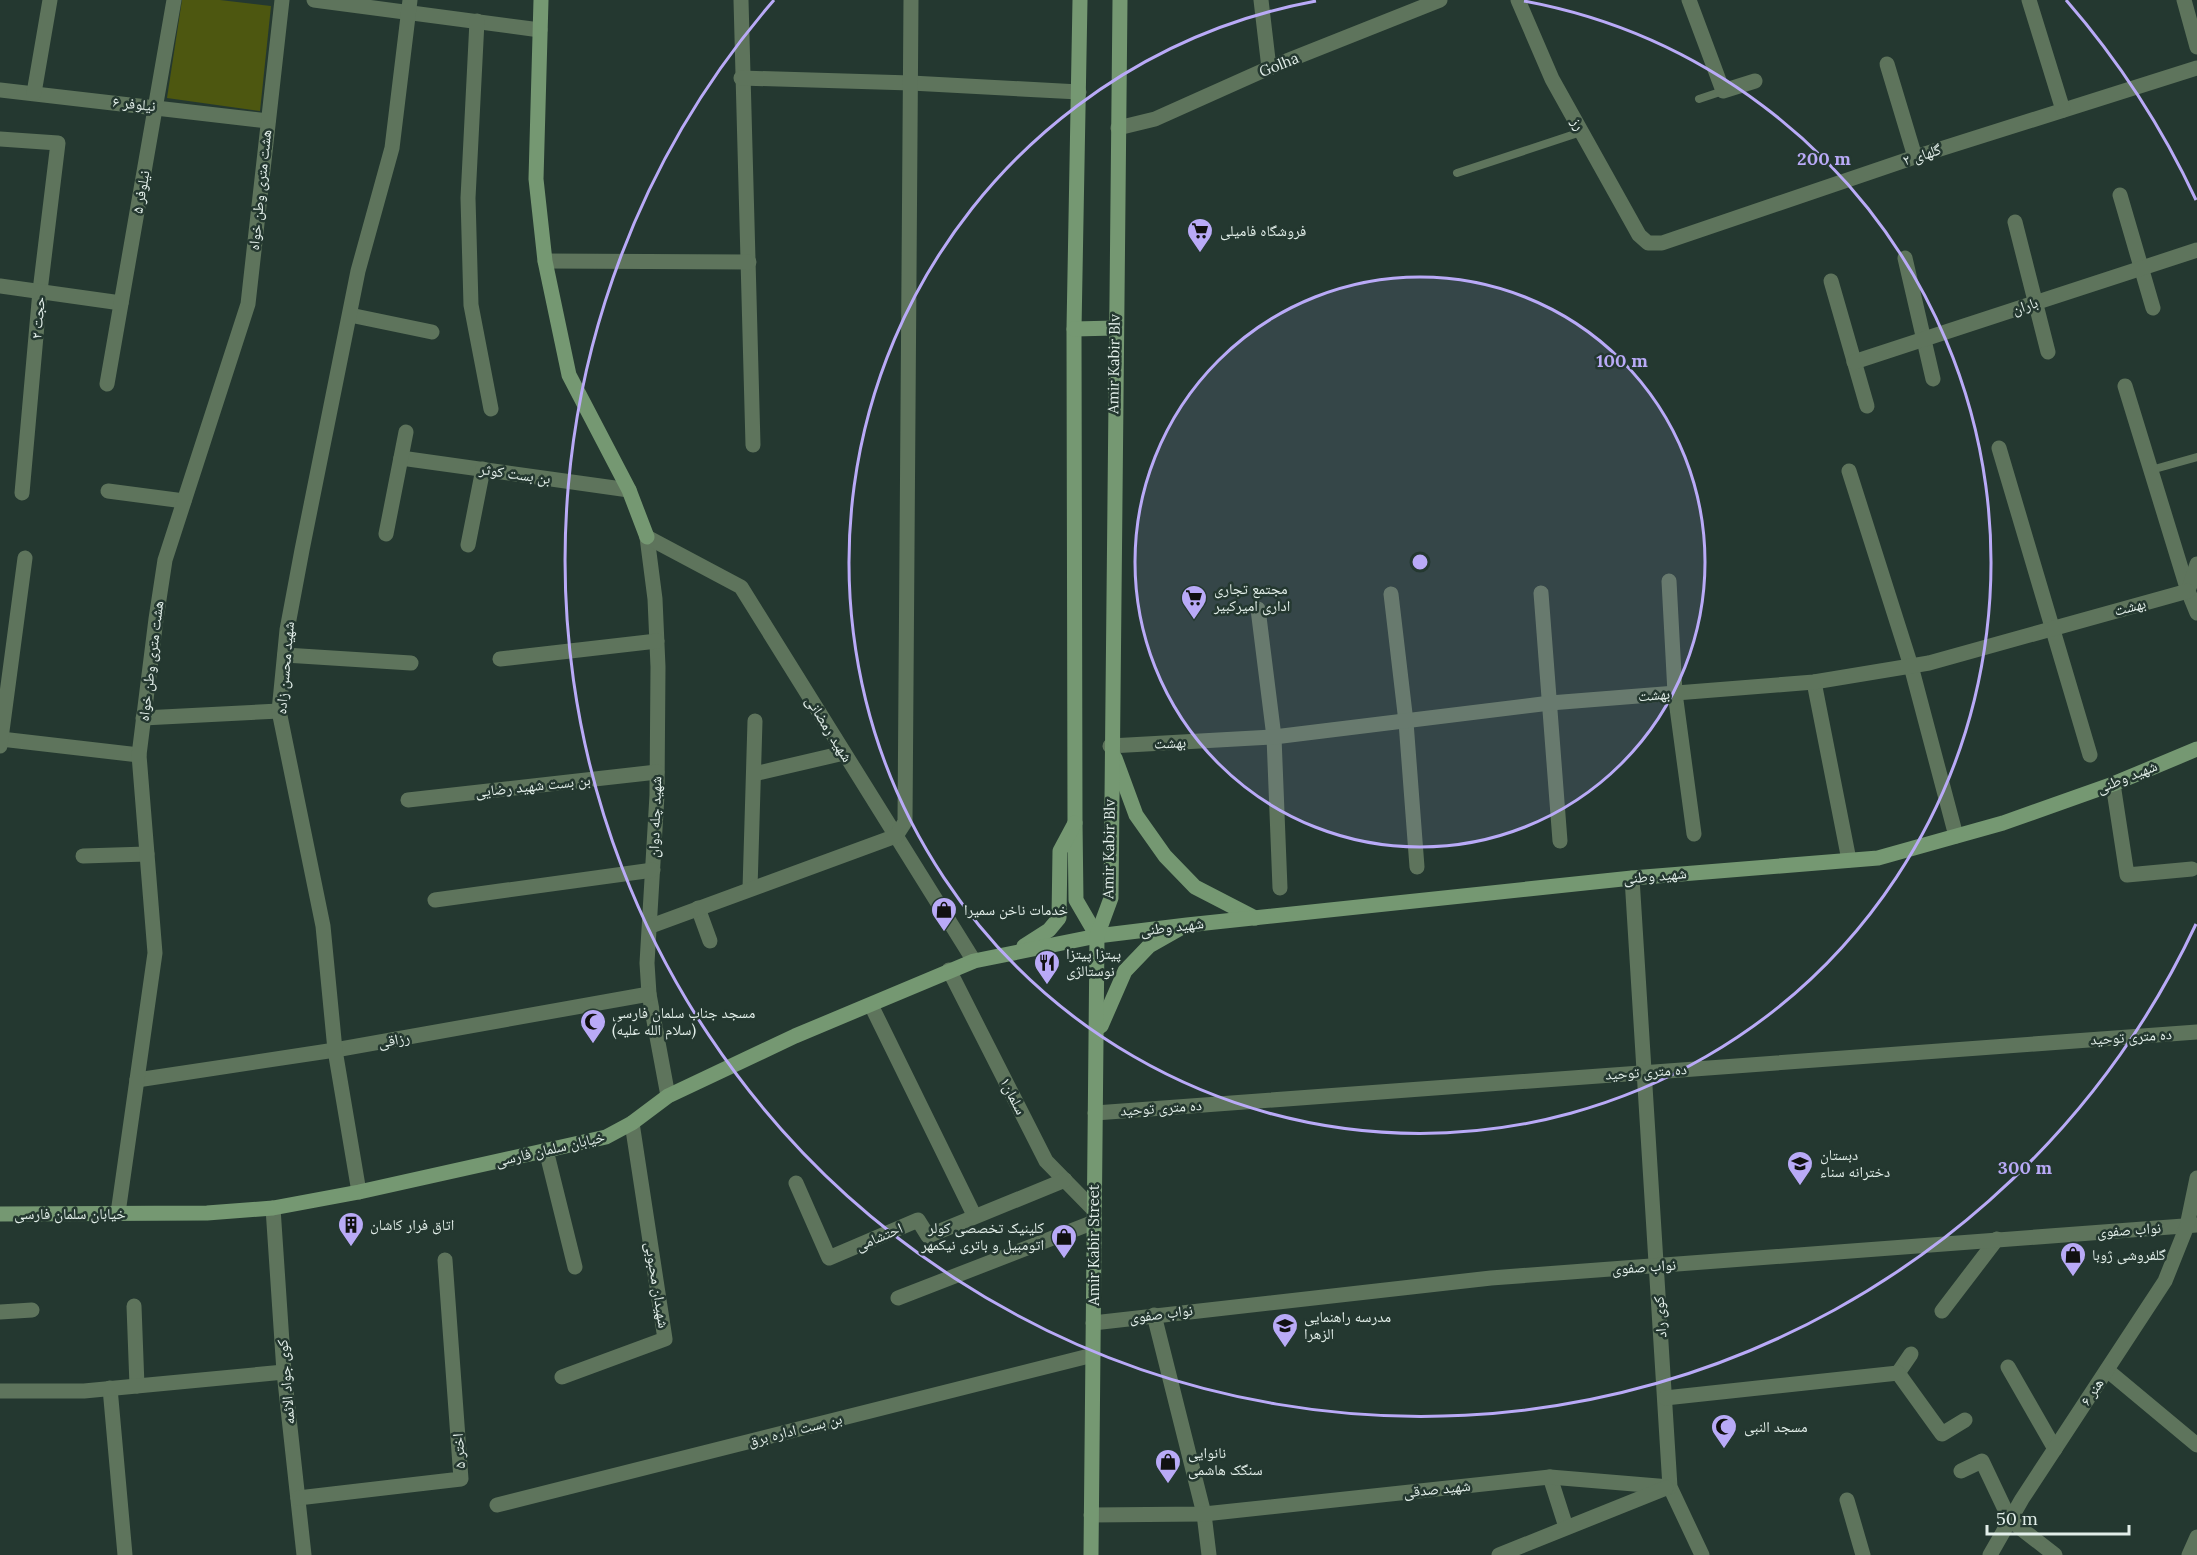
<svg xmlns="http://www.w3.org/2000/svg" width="2197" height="1555" font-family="Lora,'Noto Naskh Arabic',serif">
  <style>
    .green { fill: #4d5710 }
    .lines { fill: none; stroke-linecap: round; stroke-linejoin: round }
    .lane { stroke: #5e745c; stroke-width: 8 }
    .street { stroke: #5e745c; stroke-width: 15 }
    .secondary { stroke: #759872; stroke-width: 15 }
    .ring { fill: none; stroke: #b9aaf7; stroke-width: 3 }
    .labels { text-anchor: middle; stroke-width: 5; stroke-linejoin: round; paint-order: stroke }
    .street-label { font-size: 15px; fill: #e2eee9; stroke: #243830 }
    .poi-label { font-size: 15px; fill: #e2eee9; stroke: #243830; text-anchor: start }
    .centre { fill: #b9aaf7; stroke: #243830; stroke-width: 3 }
    .ring-label { font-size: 18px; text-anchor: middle; font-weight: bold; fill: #b9aaf7; stroke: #243830; stroke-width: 5; stroke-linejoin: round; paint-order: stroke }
  </style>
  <rect width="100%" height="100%" fill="#243830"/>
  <!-- green -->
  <path class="green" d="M182,0H220L271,6L260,111L167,98Z"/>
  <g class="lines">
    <!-- lane -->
    <g class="lane">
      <path d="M1699,99L1723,91"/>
      <path d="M1457,173L1581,132"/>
      <path d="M2151,470L2197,457"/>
    </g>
    <!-- street -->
    <g class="street">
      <path d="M314,0L540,30"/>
      <path d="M741,0L753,445"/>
      <path d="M1261,0L1269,68"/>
      <path d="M1518,0L1552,79L1639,235L1648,243H1662L1915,157L2197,68"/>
      <path d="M1689,0L1723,91L1755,81"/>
      <path d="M2029,0L2063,110"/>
      <path d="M2184,0L2197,47"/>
      <path d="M477,21L468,198L471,305L491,409"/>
      <path d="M1887,64L1915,157"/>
      <path d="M741,78L911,83L1079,92"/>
      <path d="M0,90L268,121"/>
      <path d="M34,93L50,0"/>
      <path d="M1118,128L1155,119L1269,68L1440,0"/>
      <path d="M0,139L58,143L40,291L22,493"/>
      <path d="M2120,195L2153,308"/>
      <path d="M2015,222L2048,352"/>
      <path d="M1905,258L1933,379"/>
      <path d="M545,261L749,262"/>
      <path d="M1831,281L1867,406"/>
      <path d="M0,286L121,303"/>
      <path d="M350,315L432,332"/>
      <path d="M1854,362L2197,250"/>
      <path d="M107,384L174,0"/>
      <path d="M2125,386L2188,591L2197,613"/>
      <path d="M1999,448L2090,755"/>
      <path d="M401,458L629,490"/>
      <path d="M1849,471L1911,666L1956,836"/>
      <path d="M108,491L184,501"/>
      <path d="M386,534L406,432"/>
      <path d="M647,537L655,599L658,667L657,795L647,963L649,994L668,1096"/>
      <path d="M647,537L741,587L974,961"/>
      <path d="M468,545L483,469"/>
      <path d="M1669,581L1675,693L1694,834"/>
      <path d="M2188,591L2197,564"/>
      <path d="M1541,593L1560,841"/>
      <path d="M1391,594L1406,722L1417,867"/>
      <path d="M1258,609L1274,737L1280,888"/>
      <path d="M285,655L411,663"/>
      <path d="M500,659L657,641"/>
      <path d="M1814,682L1849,860"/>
      <path d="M143,718L279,711"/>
      <path d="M1,739L139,755"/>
      <path d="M0,746L25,558"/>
      <path d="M1110,746L1274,737L1550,703L1814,682L1929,663L2188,591"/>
      <path d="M754,774L844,753"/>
      <path d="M2113,784L2127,875L2192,869"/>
      <path d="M408,800L657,772"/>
      <path d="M83,856L147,854"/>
      <path d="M1632,878L1670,1487L1702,1555"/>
      <path d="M750,889L755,721"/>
      <path d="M435,900L653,870"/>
      <path d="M698,908L710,941"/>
      <path d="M651,926L896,836L905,822L911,0"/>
      <path d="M949,970L1046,1161L1094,1210"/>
      <path d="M871,1005L974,1215"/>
      <path d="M137,1080L335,1050L649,994"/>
      <path d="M1095,1113L2197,1032"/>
      <path d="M546,1150L575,1267"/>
      <path d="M796,1183L829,1258L918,1220L928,1236L1065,1180"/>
      <path d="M359,1192L335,1050L323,926L279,711L287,630L302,550L358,271L392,148L410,0"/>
      <path d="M273,1208L284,1372L304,1555"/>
      <path d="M118,1213L155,953L139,755L156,619L165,560L248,304L282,0"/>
      <path d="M898,1298L1094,1222"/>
      <path d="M134,1306L137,1386"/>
      <path d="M1942,1311L1997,1239"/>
      <path d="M0,1312L32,1310"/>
      <path d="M1154,1315L1204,1514L1209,1555"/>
      <path d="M1093,1323L1491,1278L2197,1225"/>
      <path d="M2008,1367L2055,1449"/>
      <path d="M2107,1370L2197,1445"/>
      <path d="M1898,1373L1911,1354"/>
      <path d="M562,1377L665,1339L632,1123"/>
      <path d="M110,1388L125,1555"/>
      <path d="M0,1391H84L284,1372"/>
      <path d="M1665,1398L1898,1373L1942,1434L1965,1420"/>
      <path d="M1961,1471L1982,1461L2010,1520L2055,1555"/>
      <path d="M1550,1477L1566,1527"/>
      <path d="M298,1498L461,1479L445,1260"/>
      <path d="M1847,1500L1863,1555"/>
      <path d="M497,1505L1093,1355"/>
      <path d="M1091,1515L1204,1514L1550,1477L1670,1487"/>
      <path d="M1499,1555L1666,1488"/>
      <path d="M1990,1555L2022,1499L2165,1281L2187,1226L2197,1178"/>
      <path d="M2189,1555L2197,1537"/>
    </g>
    <!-- secondary -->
    <g class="secondary">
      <path d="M541,0L536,179L545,261L569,375L629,490L647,537"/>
      <path d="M1080,0L1074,329L1075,823L1076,900L1097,936"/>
      <path d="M1074,329L1115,328"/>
      <path d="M1115,758L1136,815L1165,856L1195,887L1255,918"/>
      <path d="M1024,946L1049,930L1059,918L1060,851L1075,823"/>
      <path d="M1101,1026L1125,971L1149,946L1179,929"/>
      <path d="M0,1214L207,1213L273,1208L359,1192L606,1137L632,1123L668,1096L795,1036L974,961L1097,936L1187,925L1632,878L1878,858L2003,823L2113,784L2197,749"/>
      <path d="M1091,1555L1097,936L1111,898L1120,0"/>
    </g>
  </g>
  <!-- distance rings -->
  <circle cx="1420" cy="562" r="285" fill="#b9aaf7" fill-opacity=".12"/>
  <g class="ring">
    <circle cx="1420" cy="562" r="285"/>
    <path d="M1524 1A571 571 0 1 1 1316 1"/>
    <path d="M2196 924A856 856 0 1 1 774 0M2066 0A856 856 0 0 1 2196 200"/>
  </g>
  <!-- icons -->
  <defs>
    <symbol id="supermarket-pin" viewBox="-11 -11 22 30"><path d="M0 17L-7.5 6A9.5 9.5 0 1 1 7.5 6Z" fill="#b9aaf7" stroke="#243830"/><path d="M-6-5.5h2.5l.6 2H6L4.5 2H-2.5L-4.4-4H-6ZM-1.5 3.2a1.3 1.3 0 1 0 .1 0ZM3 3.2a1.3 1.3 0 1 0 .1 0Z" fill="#111"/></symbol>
    <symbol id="shop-pin" viewBox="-11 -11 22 30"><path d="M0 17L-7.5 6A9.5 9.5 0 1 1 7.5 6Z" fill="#b9aaf7" stroke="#243830"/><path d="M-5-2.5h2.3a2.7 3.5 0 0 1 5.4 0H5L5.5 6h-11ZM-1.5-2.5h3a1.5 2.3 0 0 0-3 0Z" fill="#111"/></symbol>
    <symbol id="restaurant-pin" viewBox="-11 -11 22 30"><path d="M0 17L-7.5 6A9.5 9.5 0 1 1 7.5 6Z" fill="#b9aaf7" stroke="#243830"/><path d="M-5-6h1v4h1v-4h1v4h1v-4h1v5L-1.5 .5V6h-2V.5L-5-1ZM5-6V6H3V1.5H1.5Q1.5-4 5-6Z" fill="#111"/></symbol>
    <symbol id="mosque-pin" viewBox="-11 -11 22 30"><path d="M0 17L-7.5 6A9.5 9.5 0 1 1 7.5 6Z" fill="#b9aaf7" stroke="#243830"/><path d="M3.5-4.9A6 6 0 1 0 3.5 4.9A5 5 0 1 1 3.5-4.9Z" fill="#111"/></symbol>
    <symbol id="school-pin" viewBox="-11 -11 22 30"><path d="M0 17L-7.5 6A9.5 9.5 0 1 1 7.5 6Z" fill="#b9aaf7" stroke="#243830"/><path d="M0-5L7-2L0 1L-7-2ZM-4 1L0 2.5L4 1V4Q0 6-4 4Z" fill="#111"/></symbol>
    <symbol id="building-pin" viewBox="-11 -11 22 30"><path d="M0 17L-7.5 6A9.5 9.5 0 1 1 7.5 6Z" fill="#b9aaf7" stroke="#243830"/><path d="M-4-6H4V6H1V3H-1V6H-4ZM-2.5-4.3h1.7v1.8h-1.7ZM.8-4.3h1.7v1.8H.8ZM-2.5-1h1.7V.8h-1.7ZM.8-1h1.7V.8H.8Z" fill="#111"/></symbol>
  </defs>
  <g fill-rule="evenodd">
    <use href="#supermarket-pin" x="1185" y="216" width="30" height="40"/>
    <use href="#supermarket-pin" x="1179" y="583" width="30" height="40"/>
    <use href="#shop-pin" x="929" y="895" width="30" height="40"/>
    <use href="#restaurant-pin" x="1032" y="948" width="30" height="40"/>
    <use href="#mosque-pin" x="578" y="1007" width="30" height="40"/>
    <use href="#school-pin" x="1785" y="1149" width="30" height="40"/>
    <use href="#building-pin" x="336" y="1210" width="30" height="40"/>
    <use href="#shop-pin" x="1049" y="1222" width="30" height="40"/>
    <use href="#shop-pin" x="2058" y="1240" width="30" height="40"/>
    <use href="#school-pin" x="1270" y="1311" width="30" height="40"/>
    <use href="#mosque-pin" x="1709" y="1412" width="30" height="40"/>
    <use href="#shop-pin" x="1153" y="1447" width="30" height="40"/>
  </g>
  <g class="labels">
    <!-- street labels -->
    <g class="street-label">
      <text transform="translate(1279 65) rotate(-22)" y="5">Golha</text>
      <text transform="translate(134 104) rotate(6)" y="5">نیلوفر ۶</text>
      <text transform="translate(1578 124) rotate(60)" y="5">رز</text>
      <text transform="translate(1922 155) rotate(-18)" y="5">گلهای ۲</text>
      <text transform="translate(260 190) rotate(-84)" y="5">هشت متری وطن خواه</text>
      <text transform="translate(141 192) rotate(-80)" y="5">نیلوفر ۵</text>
      <text transform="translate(2025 306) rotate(-18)" y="5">باران</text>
      <text transform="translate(38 318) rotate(-85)" y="5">حجت ۲</text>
      <text transform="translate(1114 364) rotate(-89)" y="5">Amir Kabir Blv</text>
      <text transform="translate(515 474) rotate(8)" y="5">بن بست کوثر</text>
      <text transform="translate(2130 607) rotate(-15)" y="5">بهشت</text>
      <text transform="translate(151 661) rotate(-83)" y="5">هشت متری وطن خواه</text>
      <text transform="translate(285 668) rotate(-85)" y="5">شهید محسن زاده</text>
      <text transform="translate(1654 695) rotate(-5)" y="5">بهشت</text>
      <text transform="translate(829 729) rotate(58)" y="5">شهید رمضانی</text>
      <text transform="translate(1170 743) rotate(-3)" y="5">بهشت</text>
      <text transform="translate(2127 777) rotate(-22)" y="5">شهید وطنی</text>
      <text transform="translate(533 786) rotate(-6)" y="5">بن بست شهید رضایی</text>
      <text transform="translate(655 817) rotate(-88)" y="5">شهید چله دوان</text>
      <text transform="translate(1109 849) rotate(-89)" y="5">Amir Kabir Blv</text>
      <text transform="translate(1655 876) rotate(-5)" y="5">شهید وطنی</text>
      <text transform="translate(1172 927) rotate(-7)" y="5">شهید وطنی</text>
      <text transform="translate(2131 1037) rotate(-4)" y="5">ده متری توحید</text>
      <text transform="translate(394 1040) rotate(-10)" y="5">رزاقی</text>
      <text transform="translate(1646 1072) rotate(-4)" y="5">ده متری توحید</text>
      <text transform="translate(1013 1096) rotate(63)" y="5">سلمان۱</text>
      <text transform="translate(1161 1108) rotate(-4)" y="5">ده متری توحید</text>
      <text transform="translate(550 1149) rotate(-13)" y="5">خیابان سلمان فارسی</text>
      <text x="70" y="1219">خیابان سلمان فارسی</text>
      <text transform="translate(2129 1230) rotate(-4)" y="5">نواب صفوی</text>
      <text transform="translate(879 1237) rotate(-23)" y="5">احتشامی</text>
      <text transform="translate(1094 1245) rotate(-90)" y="5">Amir Kabir Street</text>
      <text transform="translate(1644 1267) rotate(-4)" y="5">نواب صفوی</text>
      <text transform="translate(657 1285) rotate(81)" y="5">شهیدان محبوبی</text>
      <text transform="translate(1161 1314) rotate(-7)" y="5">نواب صفوی</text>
      <text transform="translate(1660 1317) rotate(-94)" y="5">کوی راد</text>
      <text transform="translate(286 1382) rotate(-95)" y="5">کوی جواد الائمه</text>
      <text transform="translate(2092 1392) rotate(-57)" y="5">هنر ۶</text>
      <text transform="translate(795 1430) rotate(-14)" y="5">بن بست اداره برق</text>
      <text transform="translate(459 1451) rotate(-94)" y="5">اختر ۵</text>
      <text transform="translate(1437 1489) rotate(-6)" y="5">شهید صدقی</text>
    </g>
    <!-- poi labels -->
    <g class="poi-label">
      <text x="1220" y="236">فروشگاه فامیلی</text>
      <text x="1214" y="594">مجتمع تجاری<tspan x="1214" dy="17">اداری امیرکبیر</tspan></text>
      <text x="964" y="915">خدمات ناخن سمیرا</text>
      <text x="1066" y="959">پیتزا پیتزا<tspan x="1066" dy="17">نوستالژی</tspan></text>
      <text x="612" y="1018">مسجد جناب سلمان فارسی<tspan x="612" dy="17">(سلام الله علیه)</tspan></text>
      <text x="1820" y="1160">دبستان<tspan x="1820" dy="17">دخترانه سناء</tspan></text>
      <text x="370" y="1230">اتاق فرار کاشان</text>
      <text x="1044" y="1233" text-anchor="end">کلینیک تخصصی کولر<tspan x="1044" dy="17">اتومبیل و باتری نیکمهر</tspan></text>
      <text x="2092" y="1260">گلفروشی ژوبا</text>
      <text x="1304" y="1322">مدرسه راهنمایی<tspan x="1304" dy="17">الزهرا</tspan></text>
      <text x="1744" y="1432">مسجد النبی</text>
      <text x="1188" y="1458">نانوایی<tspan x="1188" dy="17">سنگک هاشمی</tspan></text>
    </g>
  </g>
  <circle cx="1420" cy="562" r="9" class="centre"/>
  <g class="ring-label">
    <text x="1824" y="165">200 m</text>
    <text x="1622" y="367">100 m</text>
    <text x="2025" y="1174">300 m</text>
  </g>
  <!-- scale -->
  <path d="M1987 1525v9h142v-9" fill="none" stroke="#e2eee9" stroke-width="3"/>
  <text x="1996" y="1525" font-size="18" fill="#e2eee9" stroke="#243830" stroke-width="4.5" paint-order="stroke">50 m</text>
</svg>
